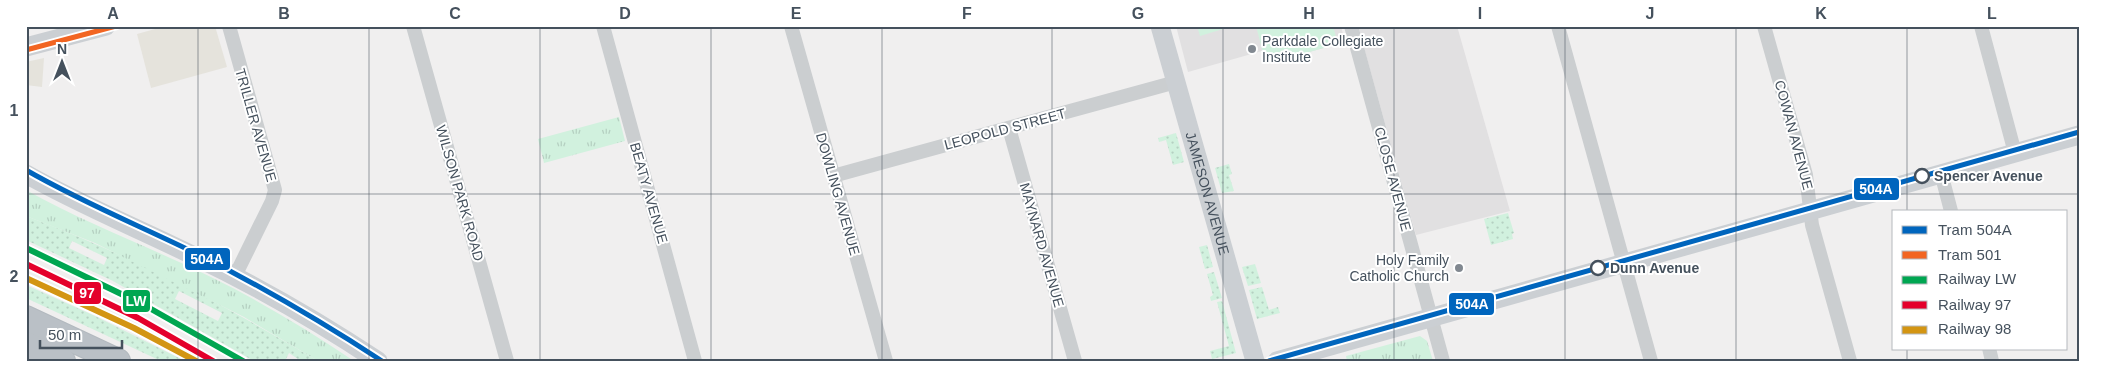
<svg xmlns="http://www.w3.org/2000/svg" width="2105" height="387" font-family="Arial,sans-serif">
  <style>
    .commercial { fill: #e5e3dc }
    .education { fill: #e1e0e1 }
    .grass { fill: url(#grass-dots); fill-rule: evenodd }
    .park { fill: url(#park-tufts) }
    .pitch { fill: #d1f1de }
    .lines { fill: none; stroke-linecap: round; stroke-linejoin: round }
    .highway-casing { stroke: #b3b9bf; stroke-width: 26 }
    .street { stroke: #cbced0; stroke-width: 14 }
    .secondary { stroke: #cbcfd3; stroke-width: 19 }
    .highway { stroke: #bac0c6; stroke-width: 24 }
    .rail-1-casing { stroke: #fff; stroke-width: 10 }
    .rail-2-casing { stroke: #fff; stroke-width: 10 }
    .rail-3-casing { stroke: #fff; stroke-width: 10 }
    .rail-1 { stroke: #00a651; stroke-width: 6 }
    .rail-2 { stroke: #e4002b; stroke-width: 6 }
    .rail-3 { stroke: #d39513; stroke-width: 6 }
    .tram-1-casing { stroke: #fff; stroke-width: 9 }
    .tram-2-casing { stroke: #fff; stroke-width: 9 }
    .tram-1 { stroke: #0065bd; stroke-width: 5 }
    .tram-2 { stroke: #f26522; stroke-width: 5 }
    .grid { fill: none; stroke: #45515d; stroke-width: 1; stroke-opacity: 0.55 }
    .poi-dot { fill: #818890; stroke: #fff; stroke-width: 2 }
    .stop-dot { fill: #fff; stroke: #45515d; stroke-width: 2.5 }
    .labels { text-anchor: middle; stroke-width: 4; stroke-linejoin: round; paint-order: stroke }
    .poi-label { font-size: 14px; fill: #45515d; stroke: #fff; text-anchor: start }
    .street-label { font-size: 14px; fill: #45515d; stroke: #fff }
    .stop-label { font-size: 14px; font-weight: bold; fill: #45515d; stroke: #fff; text-anchor: start }
    .line-badge { stroke: #fff; stroke-width: 2 }
    .badge-label { font-size: 14px; text-anchor: middle; font-weight: bold; fill: #fff }
    .neatline { fill: none; stroke: #45515d; stroke-width: 2 }
    .grid-label { font-size: 16px; text-anchor: middle; font-weight: bold; fill: #45515d }
  </style>
  <defs>
    <pattern id="grass-dots" width="8" height="8" patternUnits="userSpaceOnUse" patternTransform="scale(1.25)"><rect width="8" height="8" fill="#d1f1de"/><path d="M2 2h.1M6 6h.1" fill="none" stroke="#b5d0c1" stroke-width="1.8" stroke-linecap="round"/></pattern>
    <pattern id="park-tufts" width="24" height="20" patternUnits="userSpaceOnUse" patternTransform="scale(1.25)"><rect width="24" height="20" fill="#d1f1de"/><path d="M3 7l-1-3M5 7V3M7 7l1-3M15 17l-1-3M17 17v-4M19 17l1-3" fill="none" stroke="#b5d0c1"/></pattern>
  </defs>
  <rect width="100%" height="100%" fill="#f0efef"/>
  <!-- commercial -->
  <g class="commercial">
    <path d="M166,26H215L227,67L151,88L137,34Z"/>
    <path d="M44,58L42,87L26,85V62Z"/>
  </g>
  <!-- education -->
  <g class="education">
    <path d="M1176,26H1341L1345,42L1266,64L1262,51L1188,72Z"/>
    <path d="M1358,26H1457L1510,211L1416,235Z"/>
  </g>
  <!-- grass -->
  <g class="grass">
    <path d="M1176,133L1184,162L1173,165L1166,140L1159,142L1158,138Z"/>
    <path d="M1229,164L1232,174L1229,175L1234,191L1222,193L1215,168Z"/>
    <path d="M1508,213L1514,233L1512,234L1513,239L1491,245L1484,219Z"/>
    <path d="M26,216C128,254 225,305 318,361H301L289,353L285,361H254L113,281L26,240ZM72,241L107,258L104,265L69,248ZM179,291L222,313L218,321L175,299Z"/>
    <path d="M1207,245L1213,267L1205,269L1199,247Z"/>
    <path d="M1255,264L1261,283L1248,286L1242,267Z"/>
    <path d="M1214,272L1222,298L1211,301L1210,297L1213,295L1207,274Z"/>
    <path d="M26,285L95,316L185,361H161L26,298Z"/>
    <path d="M1262,287L1269,310L1278,307L1280,313L1257,319L1249,290Z"/>
    <path d="M1222,301L1236,353L1212,359L1210,351L1229,346L1217,302Z"/>
  </g>
  <!-- park -->
  <g class="park">
    <path d="M619,117L625,141L544,163L538,139Z"/>
    <path d="M26,190C72,216 120,235 168,257C233,285 296,322 354,361H318L244,317L133,262L95,243L26,216Z"/>
    <path d="M1420,336L1427,341L1433,361H1347L1346,356Z"/>
  </g>
  <!-- pitch -->
  <g class="pitch">
    <path d="M1197,26H1233L1200,36Z"/>
    <path d="M1256,26H1333L1338,44L1266,64Z"/>
  </g>
  <g class="lines">
    <defs>
      <g id="highway">
        <path d="M26,318L118,361"/>
        <path d="M26,344L63,361"/>
      </g>
    </defs>
    <!-- highway casing -->
    <use href="#highway" class="highway-casing"/>
    <!-- street -->
    <g class="street">
      <path d="M229,26L275,190L272,201L235,276"/>
      <path d="M413,26L507,361"/>
      <path d="M603,26L695,361"/>
      <path d="M791,26L886,361"/>
      <path d="M1351,26L1443,361"/>
      <path d="M1558,26L1651,361"/>
      <path d="M1764,26L1806,175L1812,225L1850,361"/>
      <path d="M1981,26L2015,153"/>
      <path d="M1009,128L1075,361"/>
      <path d="M1941,173L1951,211"/>
      <path d="M833,176L1176,82"/>
      <path d="M1989,348L1992,361"/>
    </g>
    <!-- secondary -->
    <g class="secondary">
      <path id="s1" d="M1160,26L1255,361"/>
      <path d="M26,47L106,26"/>
      <path d="M26,174C79,204 135,227 190,254C255,285 318,321 378,361"/>
      <path d="M1277,361L2079,135"/>
    </g>
    <!-- highway -->
    <use href="#highway" class="highway"/>
    <defs>
      <path id="rail-1" d="M26,248L144,305L243,361"/>
      <path id="rail-2" d="M26,264L138,318L213,361"/>
      <path id="rail-3" d="M26,278L134,328L196,361"/>
    </defs>
    <!-- rail-1 casing -->
    <use href="#rail-1" class="rail-1-casing"/>
    <!-- rail-2 casing -->
    <use href="#rail-2" class="rail-2-casing"/>
    <!-- rail-3 casing -->
    <use href="#rail-3" class="rail-3-casing"/>
    <!-- rail-1 -->
    <use href="#rail-1" class="rail-1"/>
    <!-- rail-2 -->
    <use href="#rail-2" class="rail-2"/>
    <!-- rail-3 -->
    <use href="#rail-3" class="rail-3"/>
    <defs>
      <g id="tram-1">
        <path d="M26,170C78,200 133,223 187,249C254,282 319,320 382,361"/>
        <path d="M1269,361L2079,132"/>
      </g>
      <path id="tram-2" d="M26,50L116,26"/>
    </defs>
    <!-- tram-1 casing -->
    <use href="#tram-1" class="tram-1-casing"/>
    <!-- tram-2 casing -->
    <use href="#tram-2" class="tram-2-casing"/>
    <!-- tram-1 -->
    <use href="#tram-1" class="tram-1"/>
    <!-- tram-2 -->
    <use href="#tram-2" class="tram-2"/>
  </g>
  <!-- grid -->
  <path class="grid" d="M198,26V361M369,26V361M540,26V361M711,26V361M882,26V361M1052,26V361M1223,26V361M1394,26V361M1565,26V361M1736,26V361M1907,26V211M26,194H2079M1907,348V361"/>
  <!-- markers -->
  <g class="poi-dot">
    <circle cx="1252" cy="49" r="5"/>
    <circle cx="1459" cy="268" r="5"/>
  </g>
  <g class="stop-dot">
    <circle cx="1922" cy="176" r="7"/>
    <circle cx="1598" cy="268" r="7"/>
  </g>
  <g class="labels">
    <!-- poi labels -->
    <g class="poi-label">
      <text x="1262" y="46">Parkdale Collegiate<tspan x="1262" dy="16">Institute</tspan></text>
      <text x="1449" y="265" text-anchor="end">Holy Family<tspan x="1449" dy="16">Catholic Church</tspan></text>
    </g>
    <!-- street labels -->
    <g class="street-label">
      <text transform="translate(256 125) rotate(74)" y="5">TRILLER AVENUE</text>
      <text transform="translate(1005 129) rotate(-15)" y="5">LEOPOLD STREET</text>
      <text transform="translate(1794 135) rotate(75)" y="5">COWAN AVENUE</text>
      <text transform="translate(1393 179) rotate(75)" y="5">CLOSE AVENUE</text>
      <text transform="translate(460 193) rotate(74)" y="5">WILSON PARK ROAD</text>
      <text transform="translate(649 193) rotate(74)" y="5">BEATY AVENUE</text>
      <text dy="5" stroke="none"><textPath href="#s1" startOffset="174">JAMESON AVENUE</textPath></text>
      <text transform="translate(838 194) rotate(74)" y="5">DOWLING AVENUE</text>
      <text transform="translate(1042 245) rotate(74)" y="5">MAYNARD AVENUE</text>
    </g>
    <!-- stop labels -->
    <g class="stop-label">
      <text x="1934" y="181">Spencer Avenue</text>
      <text x="1610" y="273">Dunn Avenue</text>
    </g>
  </g>
  <g class="line-badge">
    <rect x="1853" y="177" width="47" height="24" rx="5" fill="#0065bd"/>
    <rect x="184" y="247" width="47" height="24" rx="5" fill="#0065bd"/>
    <rect x="73" y="281" width="29" height="24" rx="5" fill="#e4002b"/>
    <rect x="122" y="289" width="29" height="24" rx="5" fill="#00a651"/>
    <rect x="1448" y="292" width="47" height="24" rx="5" fill="#0065bd"/>
  </g>
  <g class="badge-label">
    <text x="1876" y="194">504A</text>
    <text x="207" y="264">504A</text>
    <text x="87" y="298">97</text>
    <text x="136" y="306">LW</text>
    <text x="1472" y="309">504A</text>
  </g>
  <!-- border -->
  <rect width="2105" height="387" fill="none" stroke="#ffffff" stroke-width="55"/>
  <!-- legend -->
  <rect x="1892" y="210" width="175" height="140" fill="#ffffff" stroke="#b5b9be"/>
  <rect x="1902" y="226" width="25" height="8" fill="#0065bd" stroke="#b5b9be"/>
  <text x="1938" y="235" font-size="15" fill="#45515d">Tram 504A</text>
  <rect x="1902" y="251" width="25" height="8" fill="#f26522" stroke="#b5b9be"/>
  <text x="1938" y="260" font-size="15" fill="#45515d">Tram 501</text>
  <rect x="1902" y="276" width="25" height="8" fill="#00a651" stroke="#b5b9be"/>
  <text x="1938" y="284" font-size="15" fill="#45515d">Railway LW</text>
  <rect x="1902" y="301" width="25" height="8" fill="#e4002b" stroke="#b5b9be"/>
  <text x="1938" y="310" font-size="15" fill="#45515d">Railway 97</text>
  <rect x="1902" y="326" width="25" height="8" fill="#d39513" stroke="#b5b9be"/>
  <text x="1938" y="334" font-size="15" fill="#45515d">Railway 98</text>
  <!-- north arrow -->
  <g transform="translate(62 62)" stroke="#ffffff" stroke-width="4" paint-order="stroke">
  <path d="M0-4L9 19L0 12L-9 19Z" fill="#45515d"/>
  <text y="-8" font-size="14" font-weight="bold" text-anchor="middle" fill="#45515d">N</text>
  </g>
  <!-- scale -->
  <path d="M40 340v8h82v-8" fill="none" stroke="#45515d" stroke-width="2.5"/>
  <text x="48" y="340" font-size="15" fill="#45515d" stroke="#ffffff" stroke-width="4" paint-order="stroke">50 m</text>
  <rect x="28" y="28" width="2050" height="332" class="neatline"/>
  <g class="grid-label">
    <text x="113" y="19">A</text>
    <text x="284" y="19">B</text>
    <text x="455" y="19">C</text>
    <text x="625" y="19">D</text>
    <text x="796" y="19">E</text>
    <text x="967" y="19">F</text>
    <text x="1138" y="19">G</text>
    <text x="1309" y="19">H</text>
    <text x="1480" y="19">I</text>
    <text x="1650" y="19">J</text>
    <text x="1821" y="19">K</text>
    <text x="1992" y="19">L</text>
    <text x="14" y="116">1</text>
    <text x="14" y="282">2</text>
  </g>
</svg>
